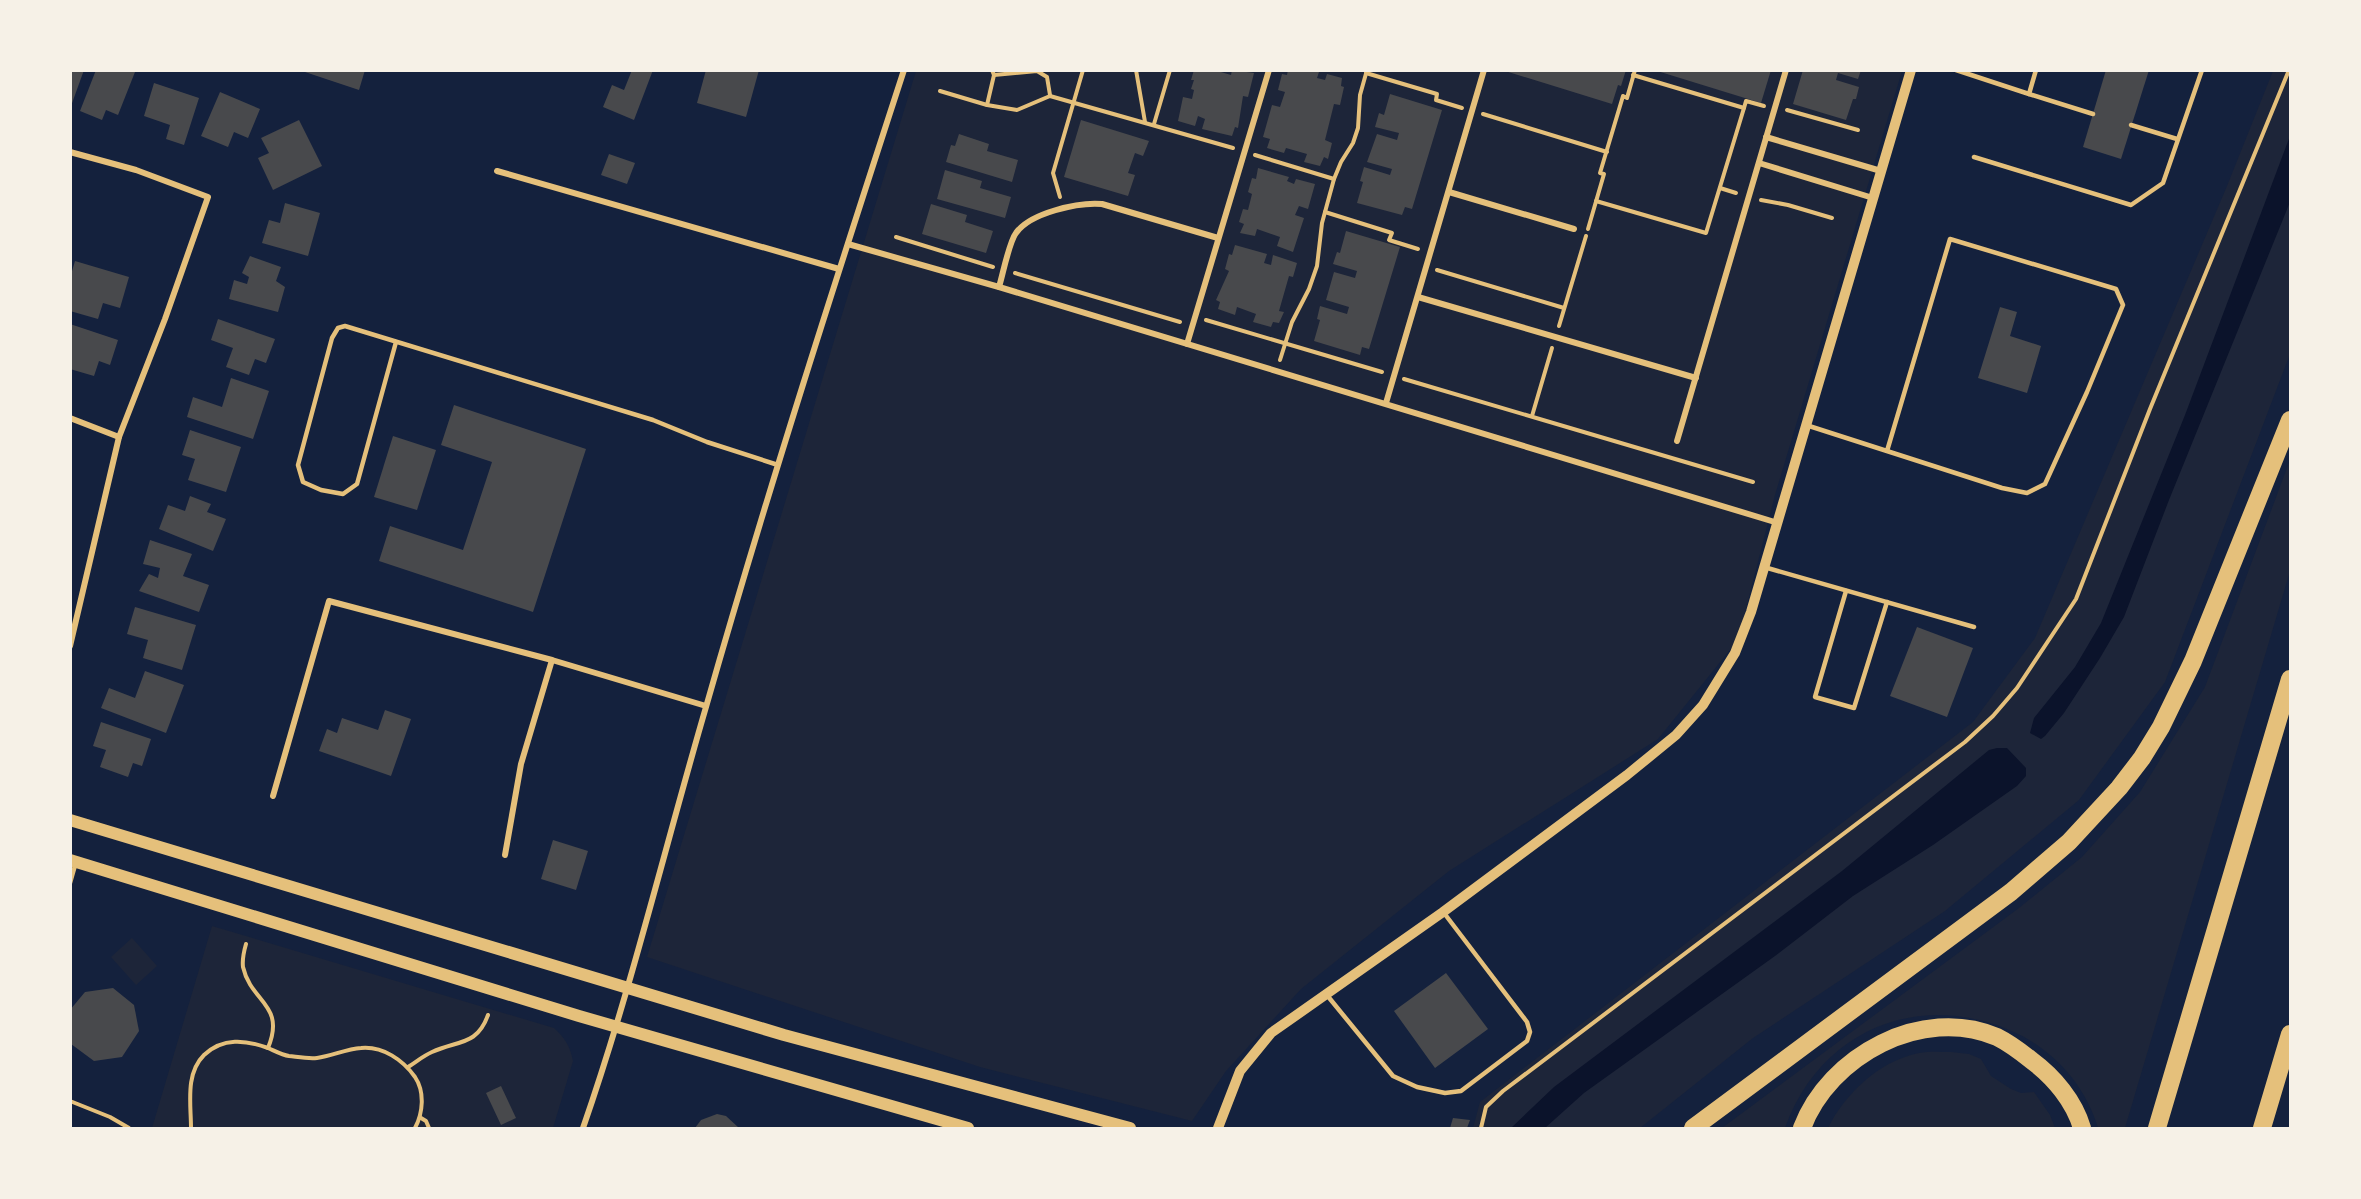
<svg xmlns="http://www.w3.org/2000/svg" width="2361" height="1199" font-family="'Golos Text',sans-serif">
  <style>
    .green { fill: #1d2539 }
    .water { fill: #0b132b }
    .building { fill: #48494c }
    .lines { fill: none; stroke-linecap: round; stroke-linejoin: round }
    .path { stroke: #e5c07b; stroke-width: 4 }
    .service { stroke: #e5c07b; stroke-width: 4.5 }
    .minor { stroke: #e5c07b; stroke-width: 6 }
    .tertiary { stroke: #e5c07b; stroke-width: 10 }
    .secondary { stroke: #e5c07b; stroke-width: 12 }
    .motorway { stroke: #e5c07b; stroke-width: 18 }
  </style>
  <rect width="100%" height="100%" fill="#14213d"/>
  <!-- green -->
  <g class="green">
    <path d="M916,71H1902L1775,495L1738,640L1658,739L1449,871L1301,989L1226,1071L1192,1121L980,1067L647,957Z"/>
    <path d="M2273,71H2290V354L2165,682L2079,800L1945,911L1753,1038L1640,1128H1473L1480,1102L1973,722L2035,638L2227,186Z"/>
    <path d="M2290,460V571L2125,1128H2098C2086,1086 2054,1050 2014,1032C1919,989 1820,1030 1785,1128H1722L2019,908L2082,857L2140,792L2205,687Z"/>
    <path d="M212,926L554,1028C565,1038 570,1046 573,1061L553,1128H152Z"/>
    <path d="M132,938L157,966L136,985L111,957Z"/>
    <path d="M1951,1052L1969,1054L1981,1059L1991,1076L2011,1089L2021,1093L2034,1092L2050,1115L2055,1128H1828C1845,1094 1879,1061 1919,1053C1929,1051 1941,1052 1951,1052Z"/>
  </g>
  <!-- water -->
  <g class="water">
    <path d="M2290,136V202L2169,500L2124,617L2100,658L2064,713L2045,736L2041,739L2030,733L2034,718L2075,667L2101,623L2185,415Z"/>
    <path d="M1997,748H2007L2026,768V776L2017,786L1933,845L1853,896L1775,956L1584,1093L1545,1128H1511L1554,1087L1842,871L1989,750Z"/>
  </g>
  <!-- building -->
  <g class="building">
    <path d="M70,70H84L71,106H70Z"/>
    <path d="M96,70L135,72L118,115L106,110L102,120L80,111Z"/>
    <path d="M299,70H365L359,90Z"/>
    <path d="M632,70H653L634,120L603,107L612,85L624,90Z"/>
    <path d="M706,70H759L746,117L697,103Z"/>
    <path d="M1194,70H1214L1231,75L1232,70L1254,73L1248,97L1243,96L1238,128L1235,127L1232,136L1202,129L1205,119L1198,116L1195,126L1178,121L1183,97L1192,99L1194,90L1191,89L1194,80H1191Z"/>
    <path d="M1288,70H1312L1319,72L1317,78L1325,80L1327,74L1342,78L1341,86L1344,87L1340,105L1334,104L1325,140L1332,143L1328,159L1324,157L1320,166L1304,162L1307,154L1286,148L1284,153L1267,148L1270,139L1263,137L1272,105L1280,107L1285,92L1278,90L1282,74L1287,75Z"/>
    <path d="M1502,70H1626L1621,86L1618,85L1612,104Z"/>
    <path d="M1654,70H1771L1761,103Z"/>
    <path d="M1803,70H1861L1858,79L1838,73L1836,80L1859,87L1856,99H1853L1846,120L1793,104Z"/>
    <path d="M2106,70H2149L2121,159L2083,147Z"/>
    <path d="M154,83L199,98L184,145L166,139L170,125L144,116Z"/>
    <path d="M220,92L260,109L248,138L234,132L228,147L201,136Z"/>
    <path d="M1390,94L1442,110L1412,209L1405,207L1402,215L1357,203L1363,182L1360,181L1364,167L1390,175L1392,169L1367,162L1377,134L1397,140L1399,133L1375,127L1379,113L1384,115Z"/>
    <path d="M299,120L322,166L273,190L258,158L269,153L261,138Z"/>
    <path d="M1081,120L1149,141L1143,156L1135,153L1128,173L1135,175L1128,196L1064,177Z"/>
    <path d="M959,134L989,144L987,151L1018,160L1012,182L946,162L951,145L955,146Z"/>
    <path d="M609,154L635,163L627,184L601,175Z"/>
    <path d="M1258,168L1289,177L1287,181L1294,184L1296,179L1315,184L1308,209L1299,206L1295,215L1304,218L1293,252L1277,246L1280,237L1257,229L1255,236L1240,233L1244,224L1239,222L1243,209L1248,210L1252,194L1248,192L1252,178L1256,179Z"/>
    <path d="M945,170L982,181L980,188L1011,197L1005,218L937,199Z"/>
    <path d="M285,203L320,213L308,256L262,243L269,220L280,223Z"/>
    <path d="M931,204L967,215L965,222L993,231L986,253L922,234Z"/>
    <path d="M1346,231L1400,247L1369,349L1362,347L1360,355L1314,341L1320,320L1317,319L1320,306L1347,314L1349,307L1326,300L1334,272L1355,278L1357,271L1333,264L1337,252L1340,253Z"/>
    <path d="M1235,245L1267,254L1264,263L1271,265L1273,255L1297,263L1293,277L1289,276L1279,311L1284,312L1279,323L1273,322L1271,327L1253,322L1256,314L1237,307L1235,315L1218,309L1220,302L1216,300L1229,271L1225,269L1229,254L1232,255Z"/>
    <path d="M250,256L281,267L276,281L285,287L278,312L229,299L234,280L247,284L249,277L242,273Z"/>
    <path d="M75,261L129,277L120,308L103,303L98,319L70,311V278Z"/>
    <path d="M2000,307L2017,312L2010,336L2041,346L2027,393L1978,378Z"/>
    <path d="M218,319L275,339L266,363L255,359L249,375L226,367L233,348L211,340Z"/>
    <path d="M70,324L118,340L110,365L99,361L94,376L70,369Z"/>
    <path d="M231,378L269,391L253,439L187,417L193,397L222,407Z"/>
    <path d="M454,405L586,449L533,612L379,561L390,526L463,550L492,462L441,445Z"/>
    <path d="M190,430L241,447L226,492L188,480L195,459L182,455Z"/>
    <path d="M393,436L436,450L417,510L374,497Z"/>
    <path d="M190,496L211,504L207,512L226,519L213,551L159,529L168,505L185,511Z"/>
    <path d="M150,540L192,554L183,576L209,585L199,612L139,591L149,574L158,578L160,568L143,564Z"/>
    <path d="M135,607L196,625L182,670L143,658L148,640L127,634Z"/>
    <path d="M1917,627L1973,648L1947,717L1890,696Z"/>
    <path d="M145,671L184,685L166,733L101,708L109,688L135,698Z"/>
    <path d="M385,710L411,719L391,776L319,751L327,729L337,733L342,718L378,730Z"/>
    <path d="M101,722L151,739L142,766L133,763L128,777L100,767L106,750L93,746Z"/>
    <path d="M553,840L588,851L576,890L541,879Z"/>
    <path d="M1446,973L1488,1029L1435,1068L1394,1011Z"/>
    <path d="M113,988L134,1005L139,1031L122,1057L94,1061L71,1044L70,1010L85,992Z"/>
    <path d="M501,1086L516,1118L501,1125L486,1093Z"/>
    <path d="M717,1114L726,1116L739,1128H695L701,1120Z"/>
    <path d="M1453,1118L1470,1120L1467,1128H1450Z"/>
  </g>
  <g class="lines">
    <!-- path -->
    <g class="path">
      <path d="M992,70L994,75L1037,71L1047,77L1050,95"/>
      <path d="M1136,70L1145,122"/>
      <path d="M1366,73L1437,94L1436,100L1462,108"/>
      <path d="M940,91L987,105L1017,110L1050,96L1233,148"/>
      <path d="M987,105L994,75"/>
      <path d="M1744,108L1746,101L1764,106"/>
      <path d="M1787,110L1858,130"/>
      <path d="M1483,114L1607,152"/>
      <path d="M1154,124L1170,70"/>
      <path d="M1255,155L1334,179"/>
      <path d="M1720,188L1736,193"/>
      <path d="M1060,197L1053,173L1083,70"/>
      <path d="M1761,200L1788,205L1832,218"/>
      <path d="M1596,201L1706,233L1744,108L1633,75"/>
      <path d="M1325,212L1392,233L1389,240L1418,249"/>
      <path d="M1588,229L1604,174L1600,173L1623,96L1627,98L1635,70"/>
      <path d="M896,237L993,267"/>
      <path d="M1437,270L1564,308"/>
      <path d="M1015,273L1180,322"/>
      <path d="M1206,320L1382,372"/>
      <path d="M1559,326L1586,236"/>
      <path d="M1280,360L1292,322L1309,289L1317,266L1322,223L1334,179L1341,162L1353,143L1358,128L1360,95L1367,70"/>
      <path d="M1404,379L1753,482"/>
      <path d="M1532,416L1552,348"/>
      <path d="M246,944C244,951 242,959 243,967C251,1003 286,1004 268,1048"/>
      <path d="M408,1067C416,1062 423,1056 432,1052C458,1040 477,1046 488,1015"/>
      <path d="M70,1101L110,1117L129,1128"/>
      <path d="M421,1118L426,1121L429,1128"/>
      <path d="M191,1128C191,1104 185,1074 204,1055C223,1037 246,1040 268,1048C275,1051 282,1055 289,1056C298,1057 308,1059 317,1058C332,1056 346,1049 361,1048C383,1046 403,1060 415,1077C425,1092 423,1113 415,1128"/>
      <path d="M1481,1128L1486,1107L1503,1091L1965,742L1993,716L2017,688L2076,599L2150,409L2289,70"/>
    </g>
    <!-- service -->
    <g class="service">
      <path d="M1956,70L2029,94L2036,70"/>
      <path d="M2029,94L2093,114"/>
      <path d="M2131,125L2177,139"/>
      <path d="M1974,157L2131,205L2163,183L2202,70"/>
      <path d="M396,342L357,484L343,494L321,490L303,482L298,465L332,338L338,328L345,326L653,420L707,442L778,465"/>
      <path d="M1806,425L2002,488L2027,493L2045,484L2087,392L2123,305L2116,289L1950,239L1887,451"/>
      <path d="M1764,567L1974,627"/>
      <path d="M1846,591L1815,697L1854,708L1887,602"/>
      <path d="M70,883L76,862"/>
      <path d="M1326,994L1393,1076L1417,1087L1445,1093L1461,1091L1527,1041L1530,1032L1527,1022L1444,913"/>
    </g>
    <!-- minor -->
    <g class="minor">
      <path d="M1766,137L1881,171"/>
      <path d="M70,152L136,170L208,197L165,319L119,437L70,646"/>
      <path d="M1759,163L1873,198"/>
      <path d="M497,171L839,269"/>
      <path d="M1449,192L1574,229"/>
      <path d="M848,244L999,287L1778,523"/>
      <path d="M999,287C1003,274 1009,242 1016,233C1030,213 1078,202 1102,204L1218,238"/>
      <path d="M1418,297L1696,378"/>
      <path d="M1187,344L1269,70"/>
      <path d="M1386,403L1484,70"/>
      <path d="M70,418L119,437"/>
      <path d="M1677,441L1786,70"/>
      <path d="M273,796L329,601L552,660L706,706"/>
      <path d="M505,855L521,764L552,660"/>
      <path d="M583,1128C631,990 665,847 706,707C767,493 835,282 904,70"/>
    </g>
    <!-- tertiary -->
    <path class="tertiary" d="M1218,1128L1240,1071L1271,1033L1443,912L1627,775L1676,735L1703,705L1735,653L1751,612L1911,70"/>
    <!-- secondary -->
    <g class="secondary">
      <path d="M70,820L784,1035L1130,1128"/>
      <path d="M70,860L579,1016L968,1128"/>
    </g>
    <!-- motorway -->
    <g class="motorway">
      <path d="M1693,1128L2011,892L2069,842L2119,788L2142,758L2161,727L2193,661L2290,420"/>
      <path d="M1802,1128C1829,1056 1922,1005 1997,1037C2009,1043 2021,1052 2031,1060C2054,1077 2074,1101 2082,1128"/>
      <path d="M2157,1128L2290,679"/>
      <path d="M2262,1128L2290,1034"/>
    </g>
  </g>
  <!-- border -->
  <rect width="2361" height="1199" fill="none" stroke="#f6f1e7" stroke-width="144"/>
</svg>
